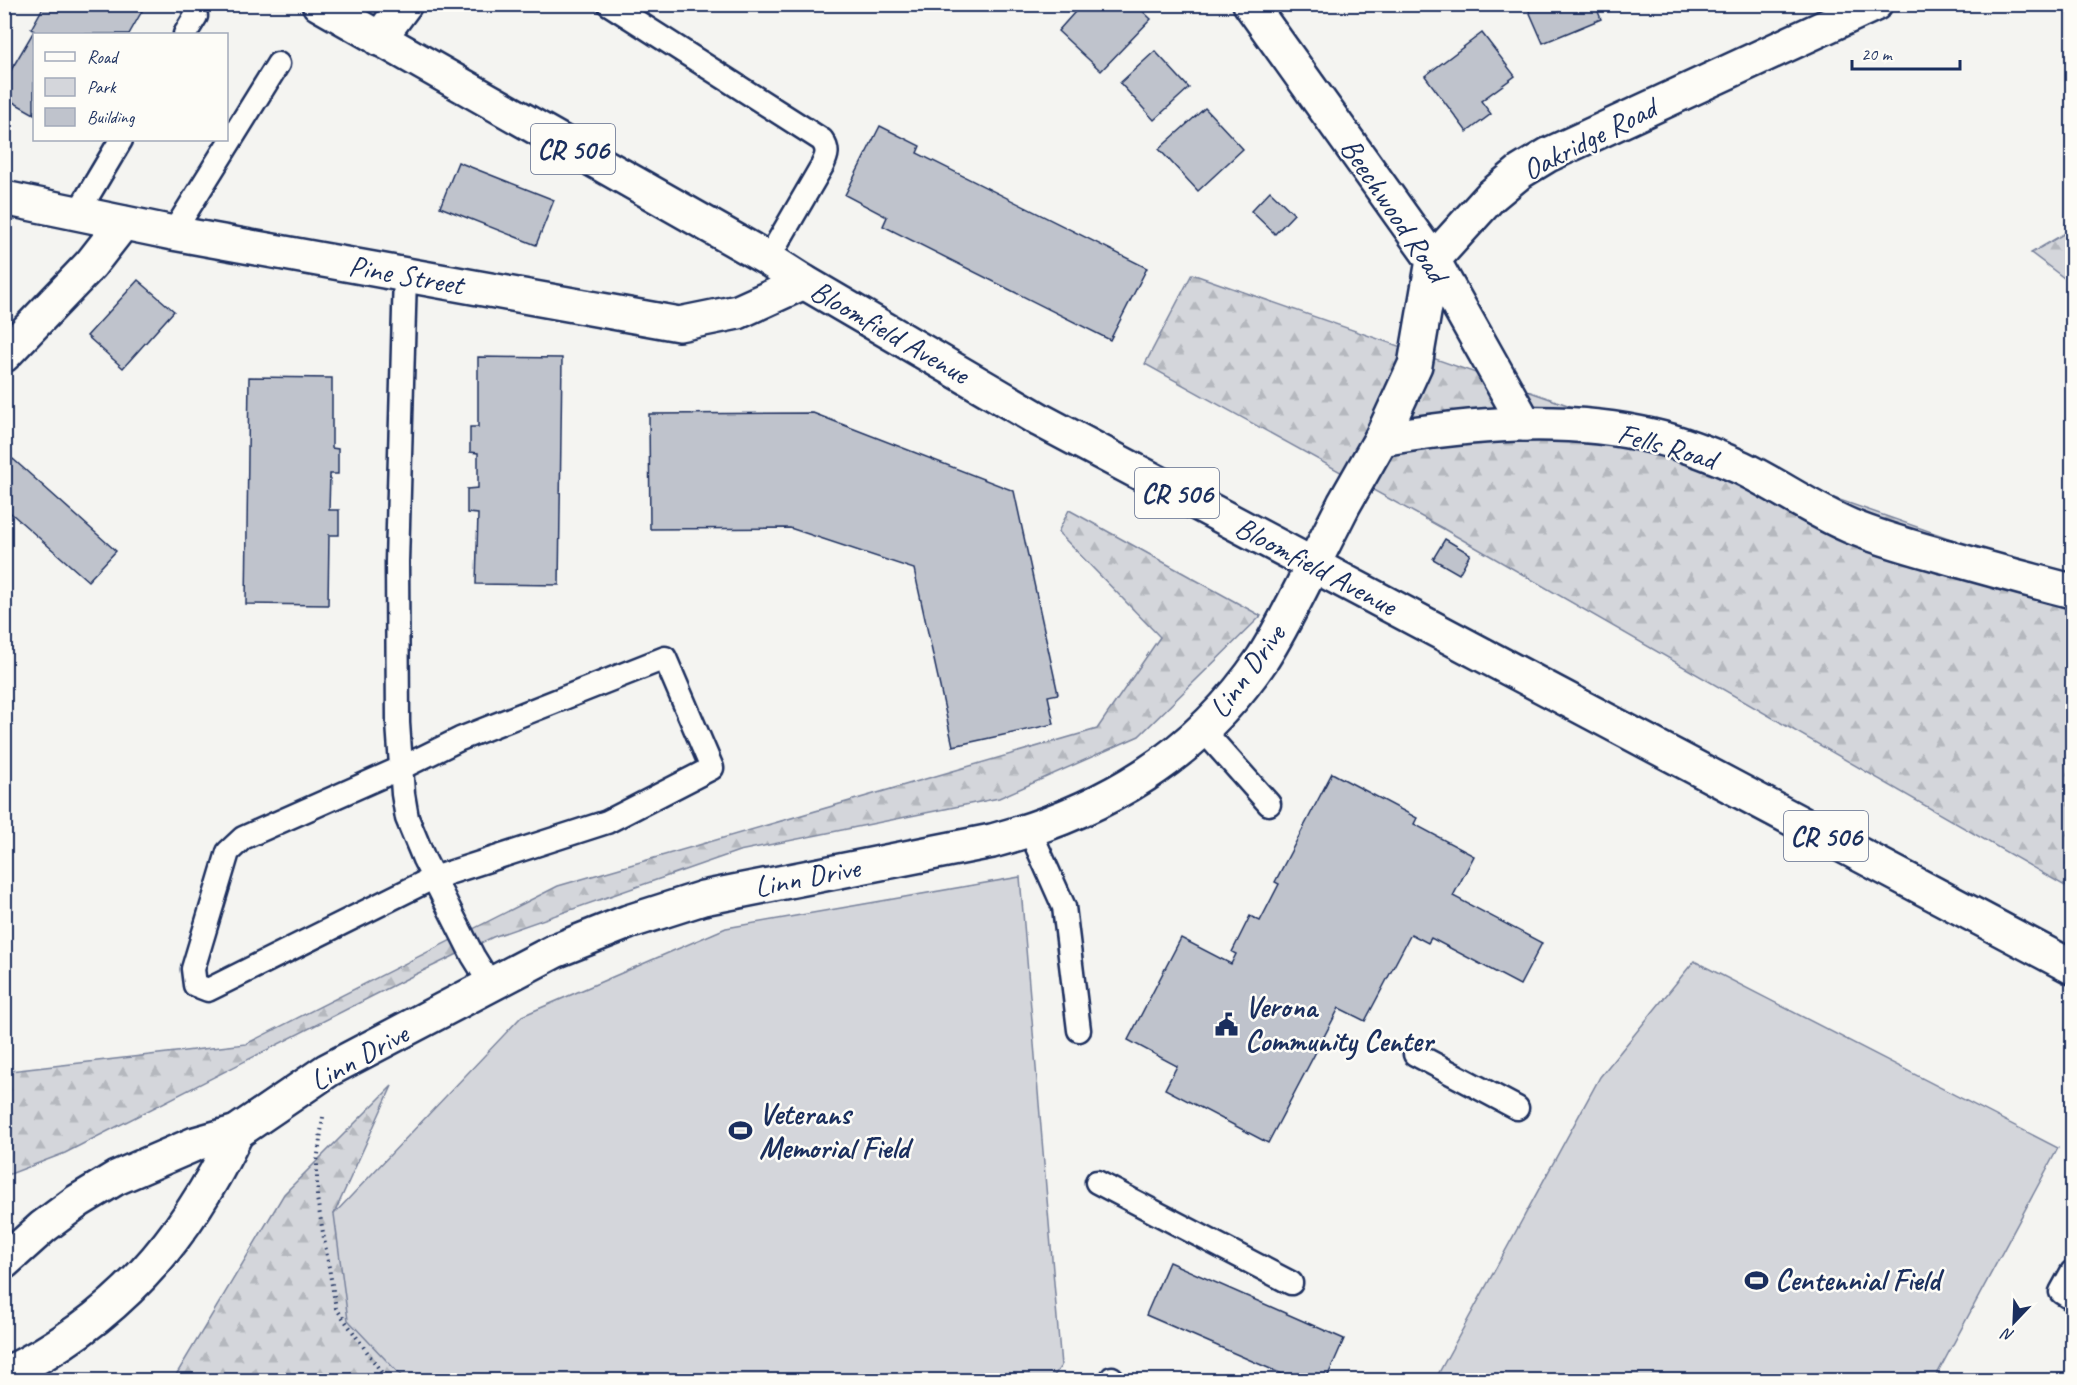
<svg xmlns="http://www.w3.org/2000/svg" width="2077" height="1385" font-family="Caveat,sans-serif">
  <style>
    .forest { fill: url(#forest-firs); stroke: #78829c; stroke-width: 1.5 }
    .green { fill: #d4d6db; stroke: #78829c; stroke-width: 1.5 }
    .building { fill: #bfc3cc; stroke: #1b2f5e; stroke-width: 1.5 }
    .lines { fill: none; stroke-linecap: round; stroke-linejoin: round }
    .lane-casing { stroke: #1b2f5e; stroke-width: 27 }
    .street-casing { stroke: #1b2f5e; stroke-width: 38 }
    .secondary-casing { stroke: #1b2f5e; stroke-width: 38 }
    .primary-casing { stroke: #1b2f5e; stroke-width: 38 }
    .path { stroke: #1b2f5e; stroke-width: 4; stroke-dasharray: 1.5 4.5; stroke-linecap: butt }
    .lane { stroke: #fdfcf7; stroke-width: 22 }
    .street { stroke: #fdfcf7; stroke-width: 33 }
    .secondary { stroke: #fdfcf7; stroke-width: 33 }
    .primary { stroke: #fdfcf7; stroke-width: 33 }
    .labels { text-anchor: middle; stroke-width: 5; stroke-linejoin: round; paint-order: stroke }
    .shield { fill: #fdfcf7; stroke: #5f6c8c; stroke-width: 1.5 }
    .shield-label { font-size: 28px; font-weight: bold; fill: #1b2f5e }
    .street-label { font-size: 30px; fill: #1b2f5e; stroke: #fdfcf7 }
    .poi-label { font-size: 30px; font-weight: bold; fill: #1b2f5e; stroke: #fdfcf7; text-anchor: start }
  </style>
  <defs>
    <pattern id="forest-firs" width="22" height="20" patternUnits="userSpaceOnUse" patternTransform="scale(1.5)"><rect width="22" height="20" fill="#d4d6db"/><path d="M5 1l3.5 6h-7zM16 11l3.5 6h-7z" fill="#b5b8be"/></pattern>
  </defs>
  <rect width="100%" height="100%" fill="#f4f4f1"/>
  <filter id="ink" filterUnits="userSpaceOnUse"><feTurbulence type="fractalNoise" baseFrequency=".0167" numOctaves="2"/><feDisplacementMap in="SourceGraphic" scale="12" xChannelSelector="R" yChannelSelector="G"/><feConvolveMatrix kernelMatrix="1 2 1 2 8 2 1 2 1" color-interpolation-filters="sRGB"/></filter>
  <g filter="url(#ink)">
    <!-- forest -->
    <g class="forest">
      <path d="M2072,229V284L2031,253Z"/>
      <path d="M1192,274L2072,581V890L1442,528L1145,364Z"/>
      <path d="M1069,510L1261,616L1139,736L999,798L739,851L493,937L406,979L65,1153L5,1176V1074L10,1071L246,1044L558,886L1097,729L1160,637L1058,532Z"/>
      <path d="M392,1086L334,1214L413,1380H173L284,1194Z"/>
    </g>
    <!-- green -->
    <g class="green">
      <path d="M1020,877L1061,1366L1051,1380H405L348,1320L334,1214L522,1016L726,928Z"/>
      <path d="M1694,961L2058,1148L1934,1380H1435L1600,1077Z"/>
    </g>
    <!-- building -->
    <g class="building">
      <path d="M45,4H146L129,34H34V114L4,97V82L34,31L31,29Z"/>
      <path d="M1082,4H1135L1151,19L1101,71L1058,31Z"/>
      <path d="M1526,4H1595L1601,19L1543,43Z"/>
      <path d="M1482,33L1515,76L1481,101L1491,114L1467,132L1425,76Z"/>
      <path d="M1155,51L1189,88L1154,120L1120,83Z"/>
      <path d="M1205,108L1243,149L1198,191L1159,149Z"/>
      <path d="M880,126L920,146L917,153L1147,268L1110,340L883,226L887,217L845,195Z"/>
      <path d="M458,162L554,200L536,245L440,207Z"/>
      <path d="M1270,191L1294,214L1275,234L1251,211Z"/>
      <path d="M138,280L174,311L123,368L87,336Z"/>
      <path d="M478,357L562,358L559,585L476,584L478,514L467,513V489L478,488V453L470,452V427H478Z"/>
      <path d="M249,377L332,378V448L338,449V474H330L329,510H339V535H329L328,605L246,604Z"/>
      <path d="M813,413L1014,491L1058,694L1048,696L1054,724L953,746L914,569L790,528L650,529L649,414Z"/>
      <path d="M13,459L116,551L88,581L4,507V469Z"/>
      <path d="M1445,539L1470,554L1459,574L1433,559Z"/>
      <path d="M1332,773L1417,818L1414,824L1474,856L1453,896L1542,943L1520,985L1431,938L1428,943L1411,934L1365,1021L1339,1008L1268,1143L1165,1089L1177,1066L1128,1040L1181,938L1231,964L1236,954L1232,952L1250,916L1260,921L1279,884L1275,882Z"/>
      <path d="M1169,1262L1344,1339L1326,1380H1296L1146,1315Z"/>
    </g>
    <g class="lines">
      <defs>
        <g id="lane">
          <path d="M609,4L822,140C829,150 827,156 822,166L768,259"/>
          <path d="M185,34L196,16"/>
          <path d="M77,214L121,140"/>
          <path d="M173,233L278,64"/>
          <path d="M405,275L397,562L398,723L403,794L407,818L424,859L473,956L491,985"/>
          <path d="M665,658L712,768L607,822L433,878L208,990L195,985L193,969L228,852L243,838L401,768L460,739Z"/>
          <path d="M1203,730L1269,804"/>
          <path d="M1030,831L1064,907L1079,1030"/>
          <path d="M1415,1054L1517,1108"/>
          <path d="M1097,1182L1291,1283"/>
          <path d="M2072,1272L2061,1292L2072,1299"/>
          <path d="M1111,1380L1112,1378"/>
        </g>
        <g id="street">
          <path d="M1250,4L1433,260L1525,424"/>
          <path d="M379,39L405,4"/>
          <path d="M4,198L173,233L679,324L738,312L804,282"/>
          <path d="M4,355L91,264L123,223"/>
          <path d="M1381,439L1415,365L1433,260L1491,196L1520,172L1548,155L1875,4"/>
          <path d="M4,1262L43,1227L78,1201L116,1178L195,1144L237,1132L328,1070L555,951L628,922L703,898L992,841C1104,811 1197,756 1263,658C1282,628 1297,596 1313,565"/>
          <path d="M4,1375C116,1321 184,1242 237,1132"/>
        </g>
        <path id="secondary" d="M1313,565L1344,504L1381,439C1468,424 1565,415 1652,436C1683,443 1713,455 1742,468C1779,486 1812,510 1850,526C1883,540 1919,549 1954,559C1993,570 2033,581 2072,591"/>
        <path id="primary" d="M319,4L768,259L804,282L1040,420L2072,967"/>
      </defs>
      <!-- lane casing -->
      <use href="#lane" class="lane-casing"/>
      <!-- street casing -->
      <use href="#street" class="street-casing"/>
      <!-- secondary casing -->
      <use href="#secondary" class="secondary-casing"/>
      <!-- primary casing -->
      <use href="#primary" class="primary-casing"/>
      <!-- path -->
      <path class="path" d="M323,1117L317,1162V1198L336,1308L387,1380"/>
      <!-- lane -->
      <use href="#lane" class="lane"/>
      <!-- street -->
      <use href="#street" class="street"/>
      <!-- secondary -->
      <use href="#secondary" class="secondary"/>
      <!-- primary -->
      <use href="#primary" class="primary"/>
    </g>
  </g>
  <!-- icons -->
  <defs>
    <symbol id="civic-bare" viewBox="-9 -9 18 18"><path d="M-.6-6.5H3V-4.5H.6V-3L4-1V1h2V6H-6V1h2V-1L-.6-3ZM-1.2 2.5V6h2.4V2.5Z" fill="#1b2f5e" stroke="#fdfcf7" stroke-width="2.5" paint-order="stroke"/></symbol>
    <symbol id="stadium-bare" viewBox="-9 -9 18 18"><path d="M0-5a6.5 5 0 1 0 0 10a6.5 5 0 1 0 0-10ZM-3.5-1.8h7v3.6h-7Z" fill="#1b2f5e" stroke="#fdfcf7" stroke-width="2.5" paint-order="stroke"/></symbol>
  </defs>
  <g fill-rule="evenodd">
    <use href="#civic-bare" x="1210" y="1008" width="33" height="33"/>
    <use href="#stadium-bare" x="724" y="1114" width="33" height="33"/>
    <use href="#stadium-bare" x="1740" y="1264" width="33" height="33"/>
  </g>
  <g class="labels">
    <!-- shield labels -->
    <g class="shield">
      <rect x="531" y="124" width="84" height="50" rx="4.5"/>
      <rect x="1135" y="468" width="84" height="50" rx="4.5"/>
      <rect x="1784" y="811" width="84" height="50" rx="4.5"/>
    </g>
    <g class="shield-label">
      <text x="573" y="159">CR 506</text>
      <text x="1177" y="503">CR 506</text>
      <text x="1826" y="846">CR 506</text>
    </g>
    <!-- street labels -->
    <g class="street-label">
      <text transform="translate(1589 139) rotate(-27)" y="10">Oakridge Road</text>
      <text transform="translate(1394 210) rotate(56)" y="10">Beechwood Road</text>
      <text transform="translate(406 275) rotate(10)" y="10">Pine Street</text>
      <text transform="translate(890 332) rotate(30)" y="10">Bloomfield Avenue</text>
      <text transform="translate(1667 446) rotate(16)" y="10">Fells Road</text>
      <text transform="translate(1316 566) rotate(28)" y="10">Bloomfield Avenue</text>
      <text transform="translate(1247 671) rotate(-54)" y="10">Linn Drive</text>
      <text transform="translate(807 877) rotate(-11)" y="10">Linn Drive</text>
      <text transform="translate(359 1057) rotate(-29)" y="10">Linn Drive</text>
    </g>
    <!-- poi labels -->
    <g class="poi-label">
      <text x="1245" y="1017">Verona<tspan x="1245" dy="34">Community Center</tspan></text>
      <text x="759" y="1124">Veterans<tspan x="759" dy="34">Memorial Field</tspan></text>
      <text x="1775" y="1290">Centennial Field</text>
    </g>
  </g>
  <!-- margin -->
  <rect width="2077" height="1385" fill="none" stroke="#fdfcf7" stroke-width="24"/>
  <rect x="12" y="12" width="2053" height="1361" fill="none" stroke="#1b2f5e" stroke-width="2" filter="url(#ink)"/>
  <!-- legend -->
  <rect x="33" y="33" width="195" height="108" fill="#fdfcf7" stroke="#a3aaba" stroke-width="1.5"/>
  <rect x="45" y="52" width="30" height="9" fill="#fdfcf7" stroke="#a3aaba" stroke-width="1.5"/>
  <text x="87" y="63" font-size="18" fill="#1b2f5e">Road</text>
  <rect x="45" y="78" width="30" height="18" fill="#d4d6db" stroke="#a3aaba" stroke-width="1.5"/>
  <text x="87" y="93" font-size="18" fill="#1b2f5e">Park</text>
  <rect x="45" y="108" width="30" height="18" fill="#bfc3cc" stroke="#a3aaba" stroke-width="1.5"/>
  <text x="87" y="123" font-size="18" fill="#1b2f5e">Building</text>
  <!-- north arrow -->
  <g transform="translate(2014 1322) rotate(203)" stroke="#fdfcf7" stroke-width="4.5" paint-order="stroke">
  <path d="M0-4.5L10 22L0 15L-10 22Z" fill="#1b2f5e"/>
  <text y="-9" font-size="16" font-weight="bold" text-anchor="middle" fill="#1b2f5e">N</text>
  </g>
  <!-- scale -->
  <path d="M1852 60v9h108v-9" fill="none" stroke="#1b2f5e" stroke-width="3"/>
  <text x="1861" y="60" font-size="18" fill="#1b2f5e" stroke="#fdfcf7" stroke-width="4.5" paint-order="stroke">20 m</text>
</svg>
